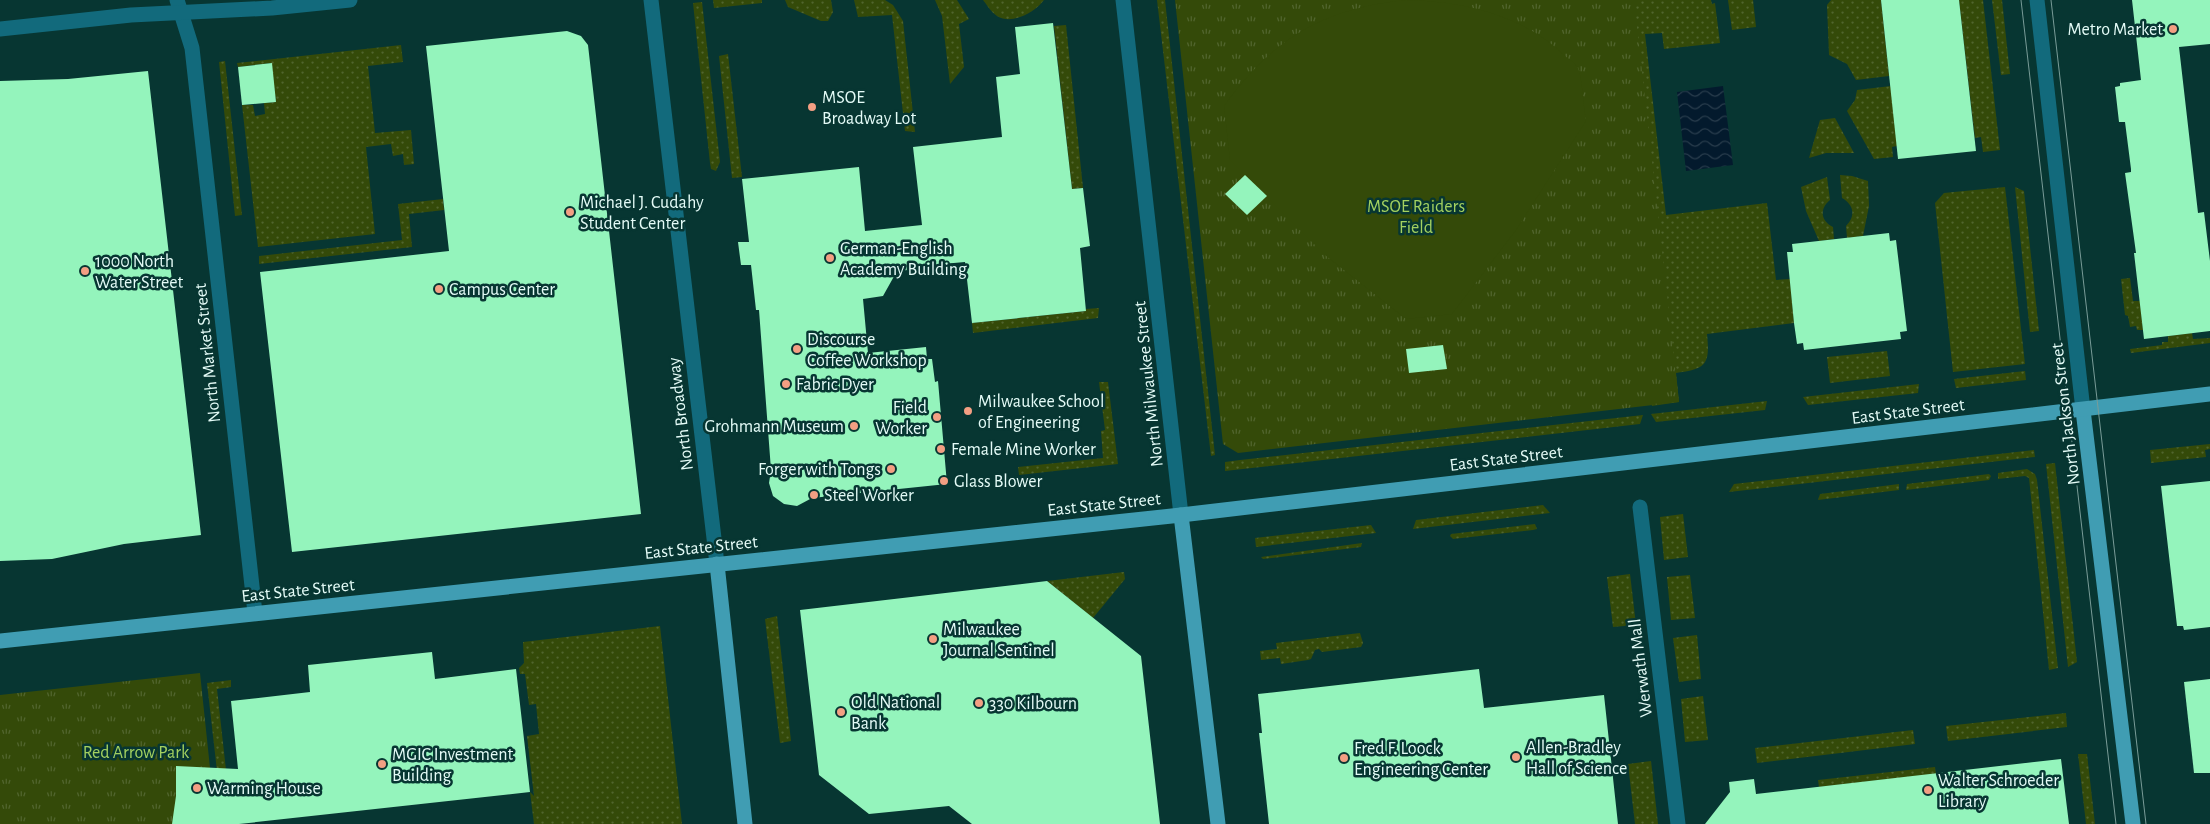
<svg xmlns="http://www.w3.org/2000/svg" width="2210" height="824" font-family="'Alegreya Sans',sans-serif">
  <style>
    .grass { fill: url(#grass-dots) }
    .park { fill: url(#park-tufts) }
    .pitch { fill: #344a09 }
    .water { fill: url(#water-waves) }
    .building { fill: #94f4bc }
    .lines { fill: none; stroke-linecap: round; stroke-linejoin: round }
    .minor { stroke: #126a7c; stroke-width: 15 }
    .major { stroke: #409db3; stroke-width: 15 }
    .tram { stroke: #799c98; stroke-width: 1 }
    .poi-dot { fill: #f39f83; stroke: #073632; stroke-width: 2 }
    .labels { text-anchor: middle; stroke-width: 5; stroke-linejoin: round; paint-order: stroke }
    .poi-label { font-size: 18px; fill: #e4fbf7; stroke: #073632; text-anchor: start }
    .park-label { font-size: 18px; fill: #a3d160; stroke: #073632 }
    .street-label { font-size: 18px; fill: #e4fbf7; stroke: #073632 }
  </style>
  <defs>
    <pattern id="grass-dots" width="8" height="8" patternUnits="userSpaceOnUse" patternTransform="scale(1.25)"><rect width="8" height="8" fill="#344a09"/><path d="M2 2h.1M6 6h.1" fill="none" stroke="#51652e" stroke-width="1.8" stroke-linecap="round"/></pattern>
    <pattern id="park-tufts" width="24" height="20" patternUnits="userSpaceOnUse" patternTransform="scale(1.25)"><rect width="24" height="20" fill="#344a09"/><path d="M3 7l-1-3M5 7V3M7 7l1-3M15 17l-1-3M17 17v-4M19 17l1-3" fill="none" stroke="#51652e"/></pattern>
    <pattern id="water-waves" width="16" height="10" patternUnits="userSpaceOnUse" patternTransform="scale(1.25)"><rect width="16" height="10" fill="#031a2d"/><path d="M0 5q4-4 8 0t8 0" fill="none" stroke="#283c4c"/></pattern>
  </defs>
  <rect width="100%" height="100%" fill="#073632"/>
  <!-- grass -->
  <g class="grass">
    <path d="M713,0H762V3L714,8Z"/>
    <path d="M785,0H831L833,12L828,21H821L788,7Z"/>
    <path d="M854,0H885L893,5L903,21L915,132L905,131L892,15L858,17Z"/>
    <path d="M935,0H957L969,19L959,24L964,67L950,84L942,16Z"/>
    <path d="M983,0H1044C1034,13 1012,25 997,16C991,12 987,5 983,0Z"/>
    <path d="M1157,0H1165L1215,455L1211,456Z"/>
    <path d="M1609,0H1711L1712,4L1715,3L1720,43L1664,49L1662,33L1645,34L1666,215L1767,203L1776,280L1790,279L1794,323L1707,334C1710,364 1707,369 1676,373L1679,402L1652,406Z"/>
    <path d="M1728,0H1753L1756,27L1732,30Z"/>
    <path d="M1831,0H1881L1889,76L1856,80L1847,64L1829,55L1827,5Z"/>
    <path d="M1959,0H1983L2000,150L1983,152L1981,137L1975,138Z"/>
    <path d="M1992,0H2002L2010,74L2001,75Z"/>
    <path d="M702,2L720,162L716,171L711,169L710,163L693,3Z"/>
    <path d="M1066,25L1083,188L1072,189L1054,26Z"/>
    <path d="M401,45L403,62L368,66L375,133L411,130L414,164L404,165L403,154L393,156L391,144L366,147L375,234L258,247L242,105H253L255,116L265,114L264,103L276,102L271,63L238,67L237,63Z"/>
    <path d="M728,54L742,177L732,178L719,56Z"/>
    <path d="M225,61L242,215L235,216L219,62Z"/>
    <path d="M1891,86L1897,146L1892,147L1893,157L1874,159L1847,111L1855,100L1857,90Z"/>
    <path d="M1835,118L1854,153H1826L1809,158L1820,120Z"/>
    <path d="M1840,175L1852,176L1868,181L1869,206L1863,236L1847,238L1846,226C1856,216 1854,205 1842,198Z"/>
    <path d="M1827,177L1830,200C1819,209 1821,221 1833,227L1834,239L1819,241L1806,211L1801,187Z"/>
    <path d="M2005,187L2025,364L1953,372L1935,203L1944,193Z"/>
    <path d="M2015,187L2024,191L2039,331L2030,332Z"/>
    <path d="M443,199L444,210L409,214L412,247L259,264V256L402,240L398,204Z"/>
    <path d="M2130,278L2133,301H2140L2143,330H2137L2136,326L2130,327L2128,316L2125,315L2121,279Z"/>
    <path d="M1099,308L1098,318L973,333L972,323L1086,311V309Z"/>
    <path d="M2192,333L2193,339L2210,338V343L2131,353L2130,349L2162,345V342H2168V336Z"/>
    <path d="M1887,351L1890,376L1830,383L1827,357Z"/>
    <path d="M2025,371L2026,380L1956,388L1954,379Z"/>
    <path d="M1099,382H1108L1118,464L1019,475L1018,467L1103,458L1101,431L1105,430Z"/>
    <path d="M1919,384L1918,393L1808,405L1803,397Z"/>
    <path d="M1767,401L1765,410L1656,422L1651,414Z"/>
    <path d="M1643,415L1640,424L1225,471V462L1240,460Z"/>
    <path d="M2210,444V449L2205,450L2206,457L2151,463L2150,450Z"/>
    <path d="M2034,450L2035,457L1729,492L1734,484Z"/>
    <path d="M2055,463L2077,662L2068,667L2046,464Z"/>
    <path d="M2027,469L2035,474L2037,480L2058,668L2049,670L2029,478L2025,476L1998,479V473Z"/>
    <path d="M1989,474L1991,476L1989,480L1906,490L1907,484Z"/>
    <path d="M1899,484V490L1818,500L1820,494Z"/>
    <path d="M1543,505L1550,513L1413,529L1416,520Z"/>
    <path d="M1683,514L1688,557L1664,560L1660,517Z"/>
    <path d="M1535,524L1537,529L1533,530L1453,539L1450,536L1451,534Z"/>
    <path d="M1371,525L1376,533L1256,547L1255,538Z"/>
    <path d="M1362,543L1361,547L1263,559L1261,557Z"/>
    <path d="M1124,572L1125,579L1093,618L1047,581Z"/>
    <path d="M1630,574L1636,625L1613,627L1607,577Z"/>
    <path d="M1690,575L1695,618L1671,620L1667,577Z"/>
    <path d="M777,616L791,741L780,743L765,619Z"/>
    <path d="M660,626L682,824H534L530,792L534,796L527,736L539,734L536,704L529,705L525,674H520L519,668L524,663L523,642Z"/>
    <path d="M1360,633L1363,643L1361,647L1322,652L1319,649L1315,650L1311,659L1308,660L1281,664L1280,658L1261,660L1260,651L1277,649L1276,643Z"/>
    <path d="M1697,635L1701,679L1679,682L1673,638Z"/>
    <path d="M231,680V687L217,689L232,824H223L207,683Z"/>
    <path d="M1703,696L1708,740L1685,742L1681,699Z"/>
    <path d="M2066,713L2067,727L1948,741L1946,726Z"/>
    <path d="M1913,730L1915,744L1757,763L1755,748Z"/>
    <path d="M2078,754H2087L2095,824H2086Z"/>
    <path d="M1651,761L1658,824H1635L1628,764Z"/>
    <path d="M1935,767L1936,774L1819,787L1818,780Z"/>
  </g>
  <!-- park -->
  <g class="park">
    <path d="M1175,0H1634L1679,402L1238,453L1223,444Z"/>
    <path d="M200,673L210,768L223,824H0V695Z"/>
  </g>
  <!-- pitch -->
  <path class="pitch" d="M1406,0C1462,1 1523,15 1564,55C1568,59 1576,63 1578,68C1582,78 1584,109 1586,121L1516,230L1452,314L1406,319L1325,255L1230,160L1224,106C1274,38 1322,9 1406,0Z"/>
  <!-- water -->
  <path class="water" d="M1723,86L1733,165L1686,171L1677,92Z"/>
  <!-- building -->
  <g class="building">
    <path d="M1881,0H1959L1976,151L1898,159Z"/>
    <path d="M2132,0H2210V44L2179,47L2198,213L2204,212L2210,261V331L2144,339L2134,253H2136L2125,173L2131,172V169L2125,122H2119L2115,87L2120,86V83L2141,80Z"/>
    <path d="M1053,23L1072,189L1083,188L1090,246L1080,248L1086,311L972,323L965,262L920,266V269L897,271L883,296L863,299L868,353L926,347L927,359H932L935,382L938,381L947,484L812,498L797,506L784,504L773,496L769,483L771,470L759,310H756L751,265H741L738,242H749L742,179L859,167L865,231L922,225L913,147L1002,137L996,77L1020,74L1015,27Z"/>
    <path d="M567,31L581,36L588,45L641,514L292,552L260,272L449,251L426,46Z"/>
    <path d="M272,63L276,102L242,105L238,67Z"/>
    <path d="M148,71L201,535L124,544L52,559L0,561V81L68,79Z"/>
    <path d="M1245,175L1267,196L1247,215L1225,194Z"/>
    <path d="M1889,233L1890,241L1896,240L1907,331L1900,332L1901,339L1804,350L1803,343L1797,344L1794,323L1787,252H1793L1792,244Z"/>
    <path d="M1443,345L1447,369L1409,373L1406,349Z"/>
    <path d="M2210,481V627L2184,630L2183,626H2177L2161,486Z"/>
    <path d="M1047,581L1141,656L1160,824H972L949,806L869,814L819,775L800,610Z"/>
    <path d="M432,652L435,679L516,669L530,792L239,824H172L176,796V766L238,769L231,701L310,692L308,665Z"/>
    <path d="M1479,669L1484,708L1604,695L1618,824H1269L1259,733H1262L1258,694Z"/>
    <path d="M2210,679V773H2194L2184,682Z"/>
    <path d="M2061,759L2069,824H1705L1730,792L1729,782L1754,779L1756,794Z"/>
  </g>
  <g class="lines">
    <!-- minor -->
    <g class="minor">
      <path d="M177,0L192,48L255,613"/>
      <path d="M651,0L717,564"/>
      <path d="M1123,0L1181,515"/>
      <path d="M2037,0L2083,410"/>
      <path d="M0,29L131,15L272,8L350,0"/>
      <path d="M1640,507L1678,824"/>
    </g>
    <!-- major -->
    <g class="major">
      <path d="M2083,410L2133,824"/>
      <path d="M1181,515L1218,824"/>
      <path d="M717,564L745,824"/>
      <path d="M0,641L1181,515L2210,394"/>
    </g>
    <!-- tram -->
    <g class="tram">
      <path d="M2021,0L2116,824"/>
      <path d="M2051,0L2146,824"/>
    </g>
  </g>
  <!-- markers -->
  <g class="poi-dot">
    <circle cx="2173" cy="29" r="5"/>
    <circle cx="812" cy="107" r="5"/>
    <circle cx="570" cy="212" r="5"/>
    <circle cx="830" cy="258" r="5"/>
    <circle cx="85" cy="271" r="5"/>
    <circle cx="439" cy="289" r="5"/>
    <circle cx="797" cy="349" r="5"/>
    <circle cx="786" cy="384" r="5"/>
    <circle cx="968" cy="411" r="5"/>
    <circle cx="937" cy="417" r="5"/>
    <circle cx="854" cy="426" r="5"/>
    <circle cx="941" cy="449" r="5"/>
    <circle cx="891" cy="469" r="5"/>
    <circle cx="944" cy="481" r="5"/>
    <circle cx="814" cy="495" r="5"/>
    <circle cx="933" cy="639" r="5"/>
    <circle cx="979" cy="703" r="5"/>
    <circle cx="841" cy="712" r="5"/>
    <circle cx="1516" cy="757" r="5"/>
    <circle cx="1344" cy="758" r="5"/>
    <circle cx="382" cy="764" r="5"/>
    <circle cx="197" cy="788" r="5"/>
    <circle cx="1928" cy="790" r="5"/>
  </g>
  <g class="labels">
    <!-- poi labels -->
    <g class="poi-label">
      <text x="2163" y="35" text-anchor="end">Metro Market</text>
      <text x="822" y="103">MSOE<tspan x="822" dy="21">Broadway Lot</tspan></text>
      <text x="580" y="208">Michael J. Cudahy<tspan x="580" dy="21">Student Center</tspan></text>
      <text x="840" y="254">German-English<tspan x="840" dy="21">Academy Building</tspan></text>
      <text x="95" y="267">1000 North<tspan x="95" dy="21">Water Street</tspan></text>
      <text x="449" y="295">Campus Center</text>
      <text x="807" y="345">Discourse<tspan x="807" dy="21">Coffee Workshop</tspan></text>
      <text x="796" y="390">Fabric Dyer</text>
      <text x="978" y="407">Milwaukee School<tspan x="978" dy="21">of Engineering</tspan></text>
      <text x="927" y="413" text-anchor="end">Field<tspan x="927" dy="21">Worker</tspan></text>
      <text x="844" y="432" text-anchor="end">Grohmann Museum</text>
      <text x="951" y="455">Female Mine Worker</text>
      <text x="881" y="475" text-anchor="end">Forger with Tongs</text>
      <text x="954" y="487">Glass Blower</text>
      <text x="824" y="501">Steel Worker</text>
      <text x="943" y="635">Milwaukee<tspan x="943" dy="21">Journal Sentinel</tspan></text>
      <text x="851" y="708">Old National<tspan x="851" dy="21">Bank</tspan></text>
      <text x="989" y="709">330 Kilbourn</text>
      <text x="1526" y="753">Allen-Bradley<tspan x="1526" dy="21">Hall of Science</tspan></text>
      <text x="1354" y="754">Fred F. Loock<tspan x="1354" dy="21">Engineering Center</tspan></text>
      <text x="392" y="760">MGIC Investment<tspan x="392" dy="21">Building</tspan></text>
      <text x="1938" y="786">Walter Schroeder<tspan x="1938" dy="21">Library</tspan></text>
      <text x="207" y="794">Warming House</text>
    </g>
    <!-- park labels -->
    <g class="park-label">
      <text x="1416" y="212">MSOE Raiders<tspan x="1416" dy="21">Field</tspan></text>
      <text x="136" y="758">Red Arrow Park</text>
    </g>
    <!-- street labels -->
    <g class="street-label">
      <text transform="translate(207 353) rotate(-96)" y="6">North Market Street</text>
      <text transform="translate(1148 384) rotate(-96)" y="6">North Milwaukee Street</text>
      <text transform="translate(1908 411) rotate(-7)" y="6">East State Street</text>
      <text transform="translate(680 414) rotate(-97)" y="6">North Broadway</text>
      <text transform="translate(2065 414) rotate(-97)" y="6">North Jackson Street</text>
      <text transform="translate(1506 458) rotate(-7)" y="6">East State Street</text>
      <text transform="translate(1104 504) rotate(-6)" y="6">East State Street</text>
      <text transform="translate(701 547) rotate(-6)" y="6">East State Street</text>
      <text transform="translate(298 590) rotate(-6)" y="6">East State Street</text>
      <text transform="translate(1640 668) rotate(-97)" y="6">Werwath Mall</text>
    </g>
  </g>
</svg>
